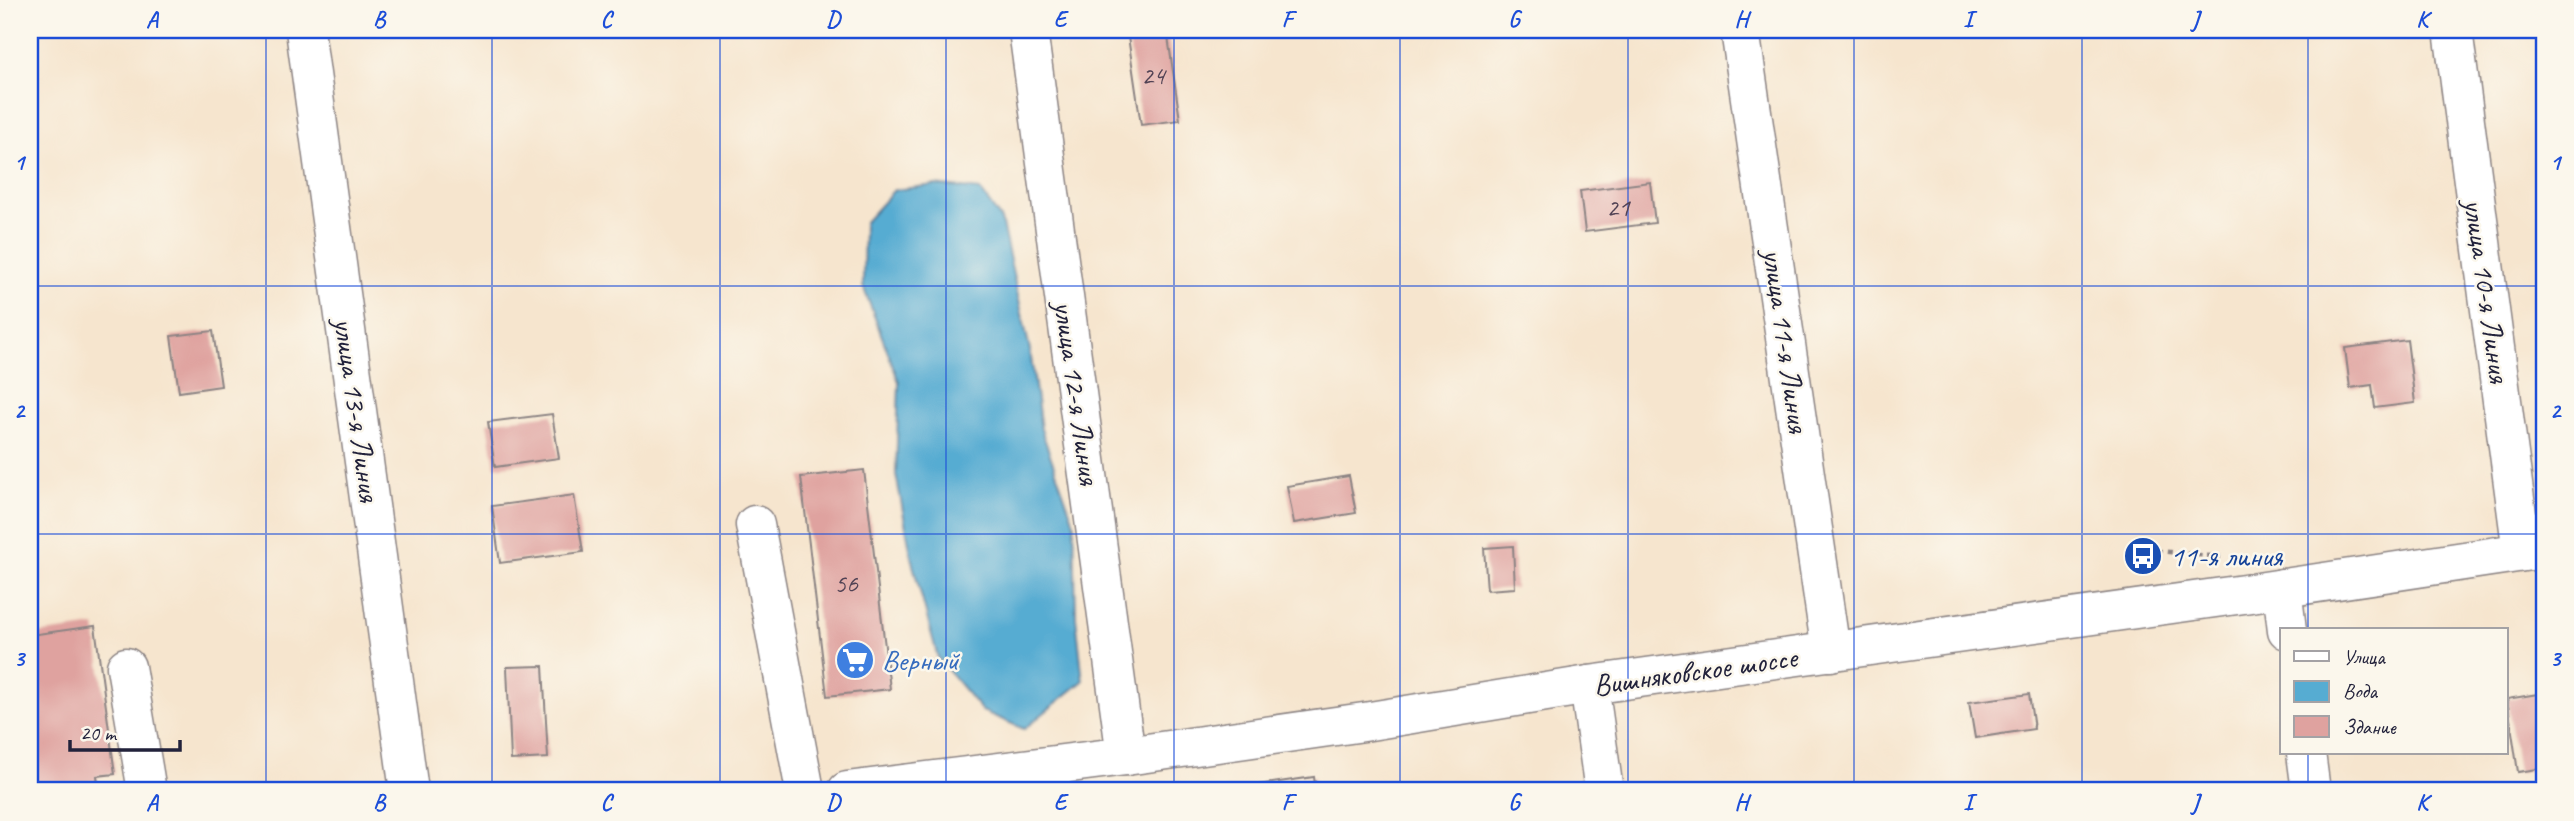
<svg xmlns="http://www.w3.org/2000/svg" width="2574" height="821" font-family="Caveat,sans-serif">
  <style>
    .water { fill: #56acd2; stroke: #3c6786; stroke-width: 2 }
    .building { fill: #dfa29f }
    .lines { fill: none; stroke-linecap: round; stroke-linejoin: round }
    .minor-casing { stroke: #8c8484; stroke-width: 41 }
    .path { stroke: #8c8484; stroke-width: 4.5; stroke-dasharray: 5 5; stroke-linecap: butt }
    .minor { stroke: #fff; stroke-width: 38 }
    .grid { fill: none; stroke: #1d4ed8; stroke-width: 2; stroke-opacity: 0.55 }
    .labels { text-anchor: middle; stroke-width: 5; stroke-linejoin: round; paint-order: stroke }
    .number-label { font-size: 26px; fill: #514254 }
    .street-label { font-size: 30px; fill: #22223b; stroke: #fbf7ec }
    .transit-label { font-size: 30px; fill: #164399; stroke: #fbf7ec; text-anchor: start }
    .shop-label { font-size: 30px; fill: #366cbe; stroke: #fbf7ec; text-anchor: start }
    .neatline { fill: none; stroke: #1d4ed8; stroke-width: 2.5 }
    .grid-label { font-size: 23px; text-anchor: middle; font-weight: bold; fill: #1d4ed8 }
  </style>
  <rect width="100%" height="100%" fill="#fbf7ec"/>
  <filter id="ink" filterUnits="userSpaceOnUse"><feTurbulence type="fractalNoise" baseFrequency=".0143" numOctaves="2"/><feDisplacementMap in="SourceGraphic" scale="14" xChannelSelector="R" yChannelSelector="G"/><feConvolveMatrix kernelMatrix="1 2 1 2 8 2 1 2 1" color-interpolation-filters="sRGB"/></filter>
  <filter id="wash" filterUnits="userSpaceOnUse"><feTurbulence type="fractalNoise" baseFrequency=".00686" numOctaves="4" result="noise"/><feDisplacementMap in="SourceGraphic" scale="28" xChannelSelector="R" yChannelSelector="G"/><feGaussianBlur stdDeviation="1.57" result="paint"/><feColorMatrix in="noise" values="0 0 0 0 0 0 0 0 0 0 0 0 0 0 0 0 0 1.4 0 .05"/><feComposite in="paint" operator="in"/></filter>
  <g filter="url(#wash)">
    <rect width="100%" height="100%" fill="#f6e5ce"/>
    <!-- water -->
    <path class="water" d="M934,185L980,190L1001,220L1030,350L1041,429L1074,523L1076,617L1083,681L1024,729L982,711L938,658L913,565L896,474L899,382L863,286L864,223L894,190Z"/>
    <g id="blocks">
      <!-- building -->
      <g class="building">
        <path d="M1127,30H1167L1180,120L1141,125Z"/>
        <path d="M1650,182L1655,223L1585,232L1580,191Z"/>
        <path d="M213,331L221,386L179,392L171,336Z"/>
        <path d="M2407,340L2415,403L2375,408L2372,385L2350,388L2345,348Z"/>
        <path d="M552,414L559,458L495,467L488,422Z"/>
        <path d="M864,470L890,689L827,696L801,477Z"/>
        <path d="M1349,476L1356,513L1294,523L1287,486Z"/>
        <path d="M574,495L583,552L500,563L492,506Z"/>
        <path d="M1513,546L1515,588L1487,590L1484,548Z"/>
        <path d="M95,626L115,774L97,776L99,791H30V635Z"/>
        <path d="M543,666L548,758L511,760L507,667Z"/>
        <path d="M2544,693V768L2518,772L2507,699Z"/>
        <path d="M2029,694L2034,729L1975,738L1969,702Z"/>
        <path d="M1314,777L1316,791H1223V790Z"/>
      </g>
    </g>
  </g>
  <g filter="url(#ink)">
    <use href="#blocks" fill-opacity="0" stroke="#8c8484" stroke-width="2"/>
    <g class="lines">
      <defs>
        <g id="minor">
          <path d="M305,30L409,791"/>
          <path d="M1028,30L1126,756"/>
          <path d="M1740,30L1831,652"/>
          <path d="M2453,30L2522,552"/>
          <path d="M755,525L805,791"/>
          <path d="M2282,588L2287,630"/>
          <path d="M126,667L147,791"/>
          <path d="M1589,685L1604,791"/>
          <path d="M2306,753L2311,791"/>
          <path d="M847,791L1126,756L1364,722L1589,685L2244,594L2544,549"/>
        </g>
      </defs>
      <!-- minor casing -->
      <use href="#minor" class="minor-casing"/>
      <!-- path -->
      <path class="path" d="M2127,548L2221,557"/>
      <!-- minor -->
      <use href="#minor" class="minor"/>
    </g>
  </g>
  <!-- grid -->
  <path class="grid" d="M266,30V791M492,30V791M720,30V791M946,30V791M1174,30V791M1400,30V791M1628,30V791M1854,30V791M2082,30V791M2308,30V630M30,286H2544M30,534H2544M2308,753V791"/>
  <!-- icons -->
  <defs>
    <symbol id="bus-disc" viewBox="-11 -11 22 22"><circle r="9.5" fill="#1a4fb4" stroke="#fbf7ec"/><path d="M-5-6H5V4H4V6H2V4H-2V6H-4V4H-5ZM-3.5-4V0h7V-4ZM-3.5 1.2v1.5H-2V1.2ZM2 1.2v1.5H3.5V1.2Z" fill="#fff"/></symbol>
    <symbol id="supermarket-disc" viewBox="-11 -11 22 22"><circle r="9.5" fill="#3f7fe0" stroke="#fbf7ec"/><path d="M-6-5.5h2.5l.6 2H6L4.5 2H-2.5L-4.4-4H-6ZM-1.5 3.2a1.3 1.3 0 1 0 .1 0ZM3 3.2a1.3 1.3 0 1 0 .1 0Z" fill="#fff"/></symbol>
  </defs>
  <g fill-rule="evenodd">
    <use href="#bus-disc" x="2121" y="534" width="44" height="44"/>
    <use href="#supermarket-disc" x="833" y="638" width="44" height="44"/>
  </g>
  <g class="labels">
    <!-- number labels -->
    <g class="number-label">
      <text x="1153" y="84">24</text>
      <text x="1618" y="216">21</text>
      <text x="846" y="592">56</text>
    </g>
    <!-- street labels -->
    <g class="street-label">
      <text transform="translate(2487 291) rotate(82)" y="10">улица 10-я Линия</text>
      <text transform="translate(1786 341) rotate(82)" y="10">улица 11-я Линия</text>
      <text transform="translate(1077 393) rotate(82)" y="10">улица 12-я Линия</text>
      <text transform="translate(357 410) rotate(82)" y="10">улица 13-я Линия</text>
      <text transform="translate(1695 671) rotate(-8)" y="10">Вишняковское шоссе</text>
    </g>
    <!-- transit labels -->
    <g class="transit-label">
      <text x="2170" y="566">11-я линия</text>
    </g>
    <!-- shop labels -->
    <g class="shop-label">
      <text x="882" y="670">Верный</text>
    </g>
  </g>
  <!-- margin -->
  <rect width="2574" height="821" fill="none" stroke="#fbf7ec" stroke-width="77"/>
  <!-- legend -->
  <rect x="2280" y="628" width="228" height="126" fill="#fbf7ec" stroke="#a4a2a5" stroke-width="2"/>
  <rect x="2294" y="651" width="35" height="10" fill="#ffffff" stroke="#a4a2a5" stroke-width="2"/>
  <text x="2343" y="664" font-size="21" fill="#22223b">Улица</text>
  <rect x="2294" y="681" width="35" height="21" fill="#56acd2" stroke="#a4a2a5" stroke-width="2"/>
  <text x="2343" y="698" font-size="21" fill="#22223b">Вода</text>
  <rect x="2294" y="716" width="35" height="21" fill="#dfa29f" stroke="#a4a2a5" stroke-width="2"/>
  <text x="2343" y="734" font-size="21" fill="#22223b">Здание</text>
  <!-- scale -->
  <path d="M70 740v10h110v-10" fill="none" stroke="#22223b" stroke-width="3.5"/>
  <text x="80" y="740" font-size="21" fill="#22223b" stroke="#fbf7ec" stroke-width="5" paint-order="stroke">20 m</text>
  <rect x="38" y="38" width="2498" height="744" class="neatline"/>
  <g class="grid-label">
    <text x="152" y="27">A</text>
    <text x="379" y="27">B</text>
    <text x="606" y="27">C</text>
    <text x="833" y="27">D</text>
    <text x="1060" y="27">E</text>
    <text x="1287" y="27">F</text>
    <text x="1514" y="27">G</text>
    <text x="1741" y="27">H</text>
    <text x="1968" y="27">I</text>
    <text x="2195" y="27">J</text>
    <text x="2422" y="27">K</text>
    <text x="19" y="170">1</text>
    <text x="2555" y="170">1</text>
    <text x="19" y="418">2</text>
    <text x="2555" y="418">2</text>
    <text x="19" y="666">3</text>
    <text x="2555" y="666">3</text>
    <text x="152" y="810">A</text>
    <text x="379" y="810">B</text>
    <text x="606" y="810">C</text>
    <text x="833" y="810">D</text>
    <text x="1060" y="810">E</text>
    <text x="1287" y="810">F</text>
    <text x="1514" y="810">G</text>
    <text x="1741" y="810">H</text>
    <text x="1968" y="810">I</text>
    <text x="2195" y="810">J</text>
    <text x="2422" y="810">K</text>
  </g>
</svg>
